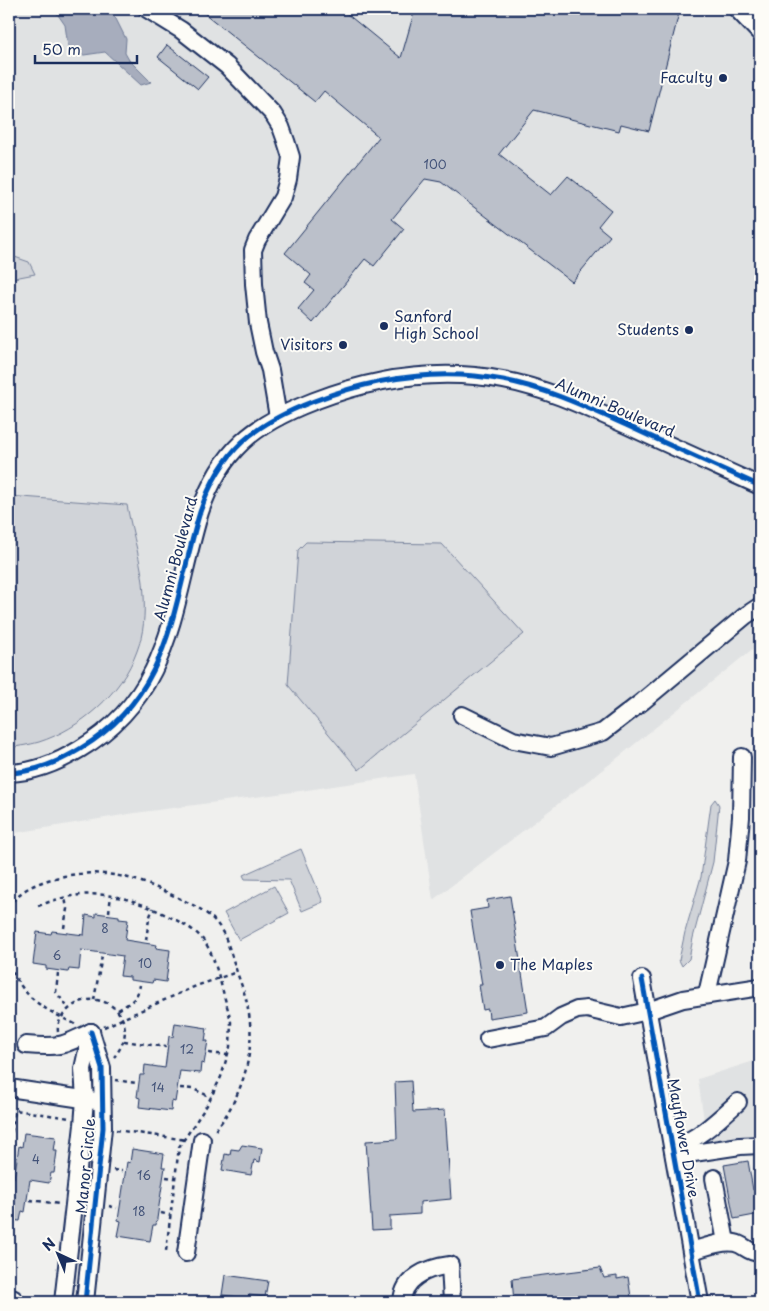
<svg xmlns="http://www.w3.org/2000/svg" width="769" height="1311" font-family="'Playpen Sans',sans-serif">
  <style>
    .built { fill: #e0e2e3 }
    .green { fill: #d0d3d8; stroke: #76819b }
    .water { fill: #a7adbd; stroke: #6f7b97 }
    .building { fill: #bbc0ca; stroke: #1b2f5e }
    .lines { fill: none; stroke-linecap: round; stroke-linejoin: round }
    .minor-casing { stroke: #1b2f5e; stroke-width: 20 }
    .highway-casing { stroke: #1b2f5e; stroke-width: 28 }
    .path { stroke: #1b2f5e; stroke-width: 2.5; stroke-dasharray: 4 4; stroke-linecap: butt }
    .minor { stroke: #fdfcf7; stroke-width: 16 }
    .highway { stroke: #fdfcf7; stroke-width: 24 }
    .cycleway-casing { stroke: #fdfcf7; stroke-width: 8 }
    .cycleway { stroke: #0057b8; stroke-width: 5 }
    .poi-dot { fill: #1b2f5e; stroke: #fdfcf7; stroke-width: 2 }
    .labels { text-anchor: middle; stroke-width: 4; stroke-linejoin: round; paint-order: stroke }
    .number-label { font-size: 12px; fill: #435379 }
    .poi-label { font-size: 15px; fill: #1b2f5e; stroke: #fdfcf7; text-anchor: end }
    .street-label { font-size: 15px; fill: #1b2f5e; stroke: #fdfcf7 }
  </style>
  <rect width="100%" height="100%" fill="#f0f0ee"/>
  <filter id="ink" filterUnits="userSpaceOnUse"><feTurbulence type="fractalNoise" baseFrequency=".02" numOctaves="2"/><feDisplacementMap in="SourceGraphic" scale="10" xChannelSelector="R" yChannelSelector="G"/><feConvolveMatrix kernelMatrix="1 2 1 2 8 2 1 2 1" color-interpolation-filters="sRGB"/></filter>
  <g filter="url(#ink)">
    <!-- built -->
    <g class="built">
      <path d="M9,9H760V643L615,760L433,900L414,774L300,791L135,813L9,834Z"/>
      <path d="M760,1059V1134L707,1141L698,1079Z"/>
    </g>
    <!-- green -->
    <g class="green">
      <path d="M9,255L29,262L35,274L9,279Z"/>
      <path d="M9,496L127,505C132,534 143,565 144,595C145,614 144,633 137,651C122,693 80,729 39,742C29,745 19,746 9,748Z"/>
      <path d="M306,542L442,544L524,634L359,770L288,685L298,550Z"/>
      <path d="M715,799L719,805L713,862L693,938L689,959L682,966L679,960L685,932L701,877L711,804Z"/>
      <path d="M301,849L323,902L302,911L289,880L245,879L243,875Z"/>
      <path d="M274,886L289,913L239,940L224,913Z"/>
    </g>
    <!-- water -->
    <path class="water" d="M54,9H107L116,19L126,39L125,53L129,60L151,82L141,85L105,52L84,55L69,53L65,25Z"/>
    <!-- building -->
    <g class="building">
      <path d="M199,9H341L401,58L415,9H535L546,12L547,9H680L649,131L621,124L619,131L534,110L499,154L551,195L568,176L611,210L598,226L610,236L572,282L441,182L425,179L392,219L404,229L374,266L365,259L313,323L298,309L314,290L305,283L311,275L285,253L379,137L324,91L315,102Z"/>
      <path d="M167,45L208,77L198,89L158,57Z"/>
      <path d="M510,896L528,1012L489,1018L488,1009L483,1010L479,985H482L470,911L488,908L487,900Z"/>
      <path d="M96,913L119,916V919L128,920L125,940L157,945L156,948L170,950L166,982L153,980L152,983L130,980V977L120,976L123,956L81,950L79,970L69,969L68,972L46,969V966L33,964L37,932L51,934L52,931L84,935L86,915L96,917Z"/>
      <path d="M175,1023L207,1028L205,1041H208L204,1064L201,1063L200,1073L180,1071L175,1102L172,1101L171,1111L139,1107L140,1098L137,1097L140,1075H144L145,1065L165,1068L169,1036L173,1037Z"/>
      <path d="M411,1081L413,1112L445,1110L451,1199L420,1202V1214L390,1216V1229L372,1230L366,1141L397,1139L395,1082Z"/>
      <path d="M24,1133L56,1137L54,1151H57L54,1173H51L49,1183L30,1180L25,1212L22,1211L20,1221L9,1220V1177L14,1178L19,1146L22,1147Z"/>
      <path d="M242,1145L262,1148L260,1162L254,1160L251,1175L222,1170L225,1154L230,1155L231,1149L239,1150Z"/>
      <path d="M132,1149L164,1154L162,1167H165L156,1225H153L150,1241L118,1236L121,1221L118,1220L127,1162L130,1163Z"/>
      <path d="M748,1161L753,1190L760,1188V1214L734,1219L724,1165Z"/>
      <path d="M600,1268L604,1278L617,1276V1279L628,1277L631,1297L592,1302H514L512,1279Z"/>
      <path d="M225,1275L268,1281L265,1297L249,1295V1298L222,1295Z"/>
    </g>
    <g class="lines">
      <defs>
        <g id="minor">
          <path d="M147,9L181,30L227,66L273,114L281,127L286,141L291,157L288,179L283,197L257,240L253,250L254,284L258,323L264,352L270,370L278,417"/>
          <path d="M737,9L760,33"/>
          <path d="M462,715L513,740L551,747L603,732L643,701L745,616L760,606"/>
          <path d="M9,773C34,772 59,762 80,749C173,694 172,604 200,512C221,450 254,424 314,401C374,378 439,368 503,380C546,388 586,407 626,425C671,446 716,466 760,486"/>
          <path d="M642,979L700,1302"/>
          <path d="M707,994L737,861L741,817L742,757"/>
          <path d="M488,1039L546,1028L561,1017L577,1010L587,1009L621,1017L648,1011L683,999L760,987"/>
          <path d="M26,1045C58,1048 63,1046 91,1032"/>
          <path d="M9,1088L96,1101"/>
          <path d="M673,1148C700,1138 717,1121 738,1102"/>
          <path d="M674,1156L740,1146L760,1145"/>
          <path d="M714,1178L726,1242"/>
          <path d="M691,1251C704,1248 721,1240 735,1243C745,1245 748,1253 760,1253"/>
          <path d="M186,1253L202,1140"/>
          <path d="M63,1302L83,1125L85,1099L83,1069L91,1032"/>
          <path d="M85,1302L103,1128L102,1068L91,1032"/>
          <path d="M402,1302C403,1277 428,1268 450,1265L452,1302"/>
        </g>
        <path id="highway" d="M9,1302H11"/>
      </defs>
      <!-- minor casing -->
      <use href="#minor" class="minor-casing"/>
      <!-- highway casing -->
      <use href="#highway" class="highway-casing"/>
      <!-- path -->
      <g class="path">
        <path d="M38,906C88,886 123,893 170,917C184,924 198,931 206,944C216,959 223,994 229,1013L231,1022L230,1047L221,1077L207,1105L179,1147L166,1251"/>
        <path d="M9,908C16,892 33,885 48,880C96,866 133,875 176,897C188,902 202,909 212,918C226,931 230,952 236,969C240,982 246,995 248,1009C257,1052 241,1100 213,1133"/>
        <path d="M109,912L111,895"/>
        <path d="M64,928L67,909L65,897"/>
        <path d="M146,940L149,919L153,908"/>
        <path d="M9,964C24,999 42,1008 75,1024"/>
        <path d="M58,973L56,992L69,1009"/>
        <path d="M94,1000L102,956"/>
        <path d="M118,1010C131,1002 137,1000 140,985"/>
        <path d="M104,1027L196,986L237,972"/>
        <path d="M58,1032C57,1024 60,1020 64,1014C94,978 148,1017 114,1057"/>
        <path d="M124,1041L166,1047"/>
        <path d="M209,1053L227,1055"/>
        <path d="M115,1080L136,1083"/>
        <path d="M180,1088L193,1089L211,1097"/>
        <path d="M116,1130L187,1140"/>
        <path d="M9,1148L15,1110L70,1118"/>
        <path d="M9,1155H15"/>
        <path d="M113,1170L122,1171"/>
        <path d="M166,1177L174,1178"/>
        <path d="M30,1200L60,1204"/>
        <path d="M109,1206L117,1208"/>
        <path d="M161,1213L170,1215"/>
      </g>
      <!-- minor -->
      <use href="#minor" class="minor"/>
      <!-- highway -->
      <use href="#highway" class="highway"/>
      <defs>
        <g id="cycleway">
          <path d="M9,773C34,772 59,762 80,749C173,694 172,604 200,512C221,450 254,424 314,401C374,378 439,368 503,380C546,388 586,407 626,425C671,446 716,466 760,486"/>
          <path d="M642,979L700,1302"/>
          <path d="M85,1302L103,1128L102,1068L91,1032"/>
        </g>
      </defs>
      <!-- cycleway casing -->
      <use href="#cycleway" class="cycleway-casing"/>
      <!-- cycleway -->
      <use href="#cycleway" class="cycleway"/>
    </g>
  </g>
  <!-- markers -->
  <g class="poi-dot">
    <circle cx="723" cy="78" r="5"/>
    <circle cx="384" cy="326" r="5"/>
    <circle cx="689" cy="330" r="5"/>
    <circle cx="343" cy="345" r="5"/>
    <circle cx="500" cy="965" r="5"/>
  </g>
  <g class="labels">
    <!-- number labels -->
    <g class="number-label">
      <text x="435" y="169">100</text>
      <text x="105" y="933">8</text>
      <text x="57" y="960">6</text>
      <text x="145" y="968">10</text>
      <text x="187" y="1054">12</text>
      <text x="158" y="1092">14</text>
      <text x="36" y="1164">4</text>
      <text x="144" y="1180">16</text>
      <text x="139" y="1216">18</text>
    </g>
    <!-- poi labels -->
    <g class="poi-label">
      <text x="713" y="83">Faculty</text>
      <text x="394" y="322" text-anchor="start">Sanford<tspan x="394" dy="17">High School</tspan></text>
      <text x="679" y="335">Students</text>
      <text x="333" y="350">Visitors</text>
      <text x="510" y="970" text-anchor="start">The Maples</text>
    </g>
    <!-- street labels -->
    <g class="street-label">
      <text transform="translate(615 408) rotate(23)" y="5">Alumni Boulevard</text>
      <text transform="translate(176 559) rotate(-75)" y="5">Alumni Boulevard</text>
      <text transform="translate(683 1138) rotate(80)" y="5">Mayflower Drive</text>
      <text transform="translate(86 1166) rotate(-85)" y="5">Manor Circle</text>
    </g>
  </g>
  <!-- margin -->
  <rect width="769" height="1311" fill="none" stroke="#fdfcf7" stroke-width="30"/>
  <rect x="15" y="15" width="739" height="1281" fill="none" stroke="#1b2f5e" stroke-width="2" filter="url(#ink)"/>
  <!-- north arrow -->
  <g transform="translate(58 1254) rotate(316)" stroke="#fdfcf7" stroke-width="4" paint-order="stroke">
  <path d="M0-4L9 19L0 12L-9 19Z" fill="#1b2f5e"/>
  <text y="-8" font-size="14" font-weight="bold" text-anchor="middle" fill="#1b2f5e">N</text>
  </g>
  <!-- scale -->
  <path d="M35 55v8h102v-8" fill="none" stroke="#1b2f5e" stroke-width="2.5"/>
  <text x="42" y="55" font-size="15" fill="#1b2f5e" stroke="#fdfcf7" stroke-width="4" paint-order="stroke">50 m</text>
</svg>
